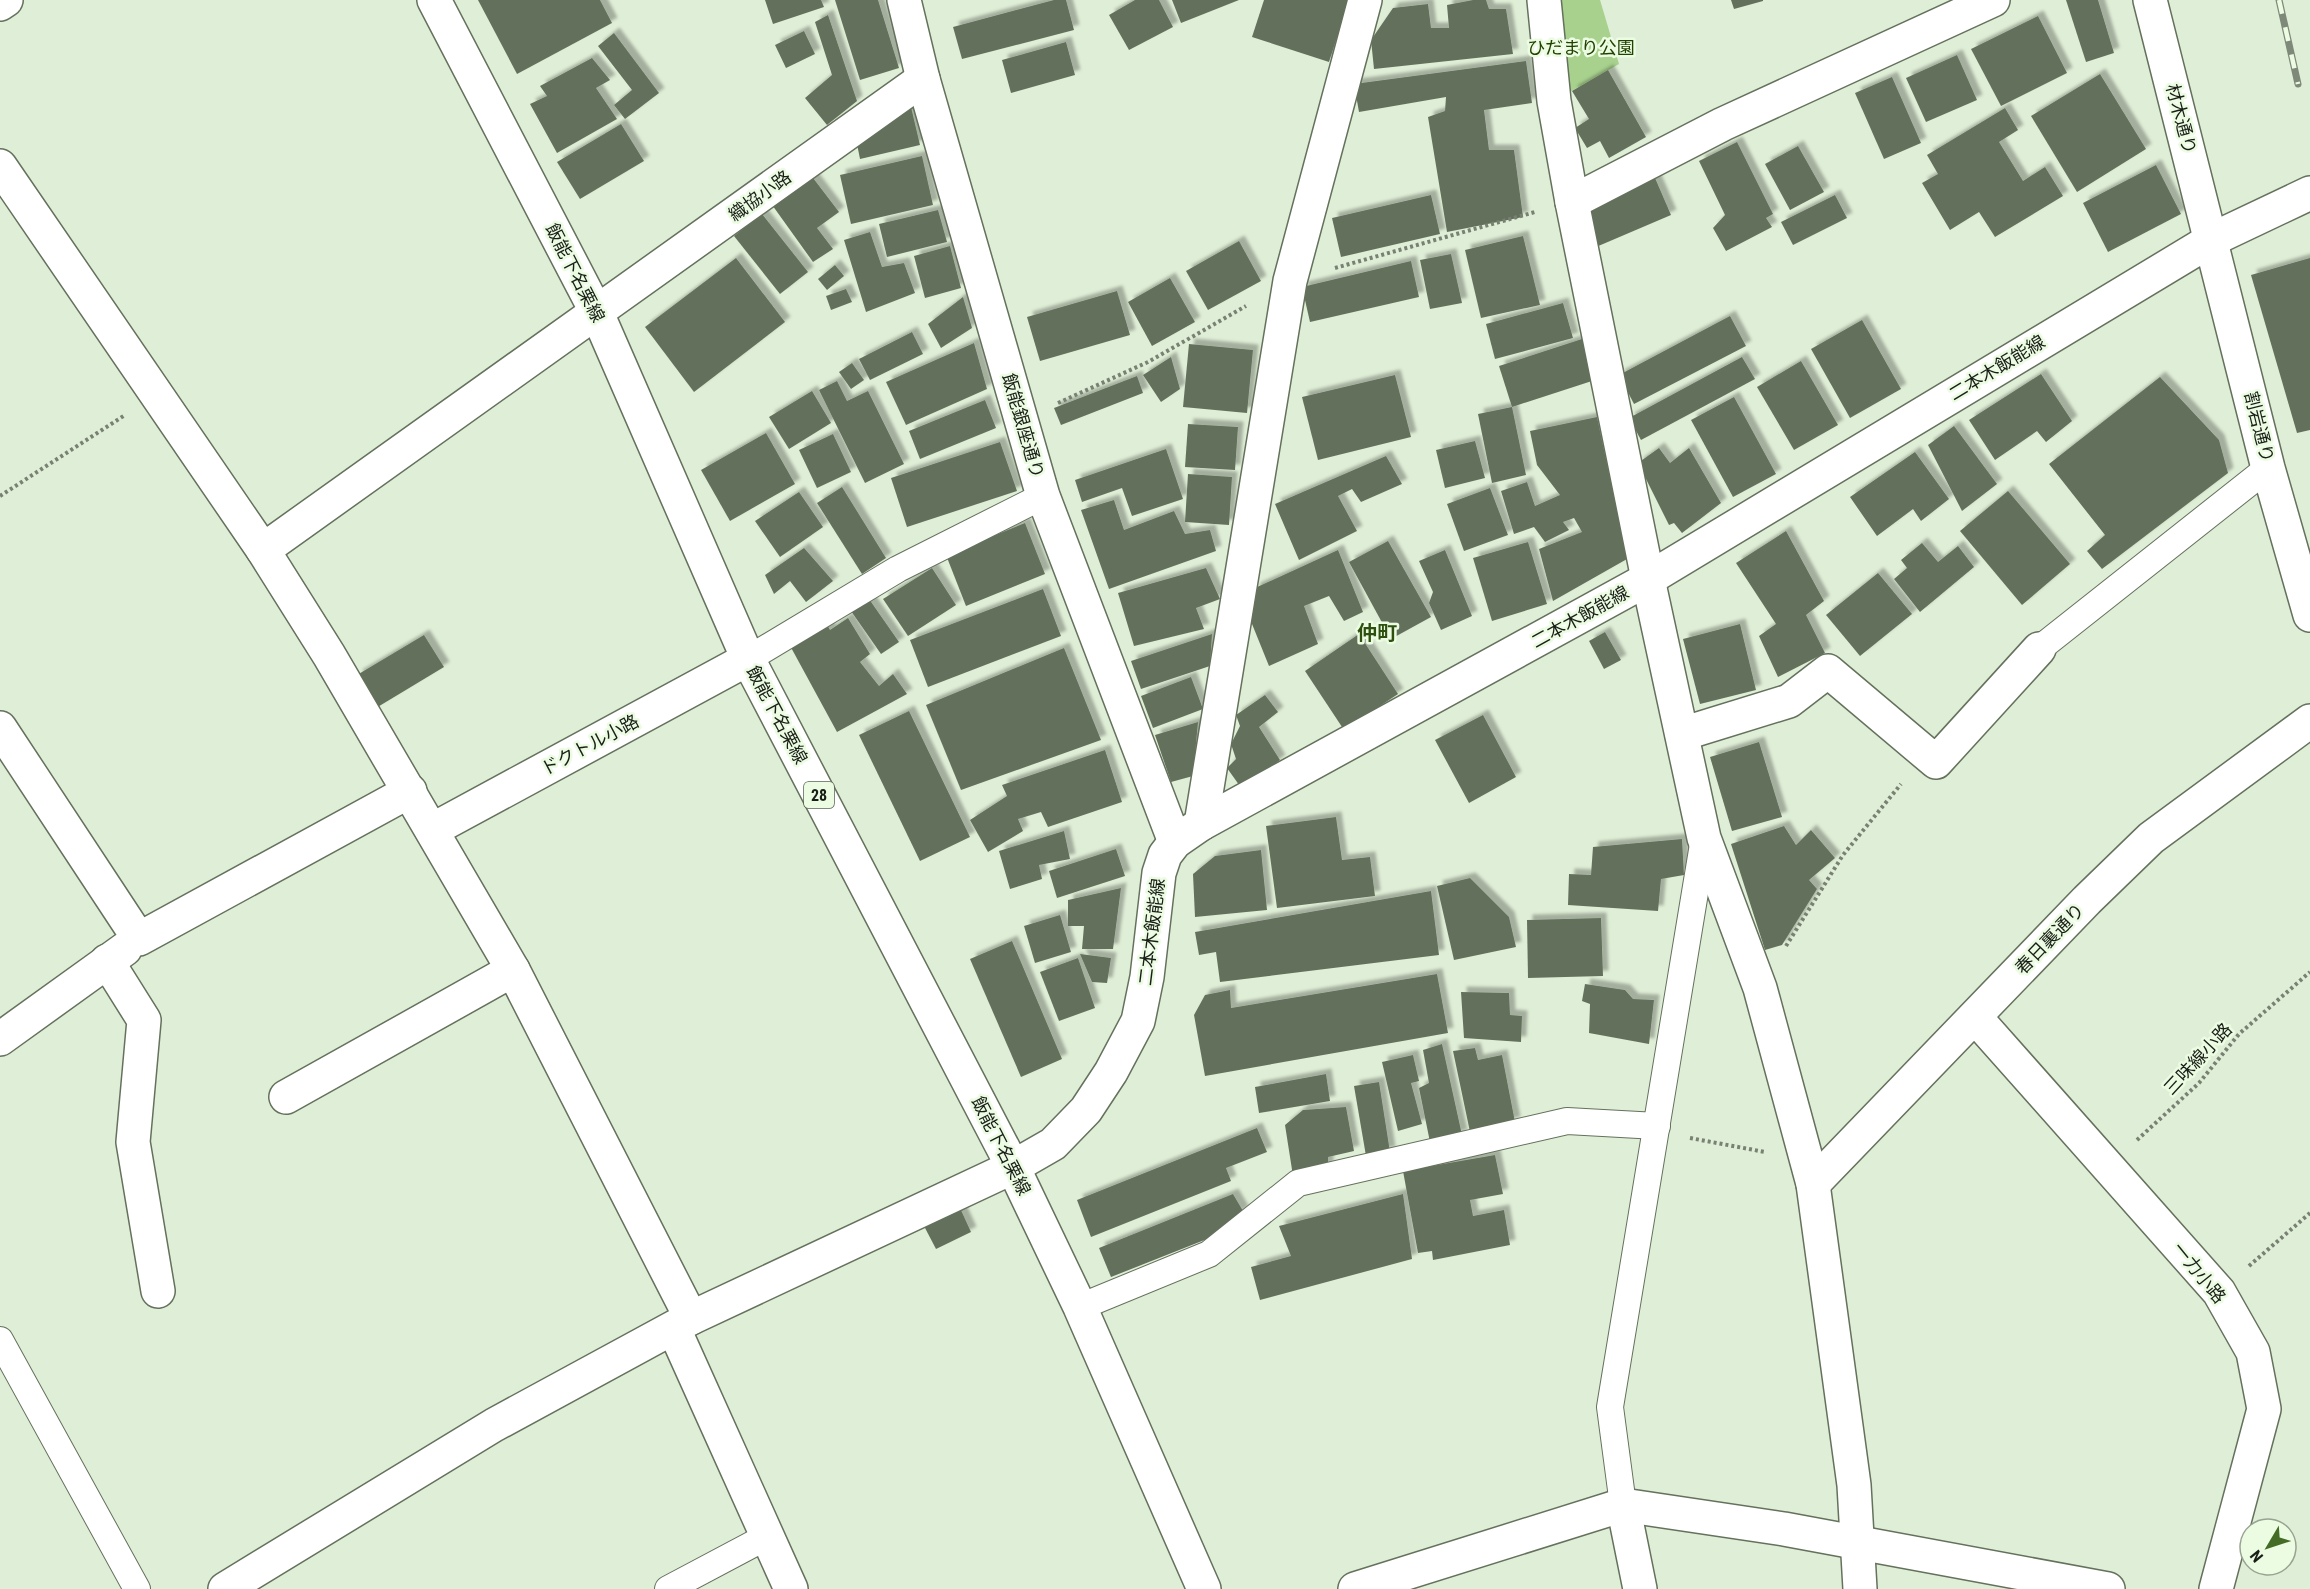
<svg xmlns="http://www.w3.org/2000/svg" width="2310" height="1589" font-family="'Roboto Condensed','Noto Sans JP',sans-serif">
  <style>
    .green { fill: #a7d18d }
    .building { fill: #64715c; filter: url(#shadow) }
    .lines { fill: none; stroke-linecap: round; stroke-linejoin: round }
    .service-casing { stroke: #64715c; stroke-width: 28 }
    .minor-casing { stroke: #64715c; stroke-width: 36 }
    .secondary-casing { stroke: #64715c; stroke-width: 36 }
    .primary-casing { stroke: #64715c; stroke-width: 36 }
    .path { stroke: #788172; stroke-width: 4; stroke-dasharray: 3 3; stroke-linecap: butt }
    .service { stroke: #fff; stroke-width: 26 }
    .minor { stroke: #fff; stroke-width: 33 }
    .secondary { stroke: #fff; stroke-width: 33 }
    .primary { stroke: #fff; stroke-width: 33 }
    .rail-casing { stroke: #7f8979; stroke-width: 7 }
    .rail { stroke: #ecfce3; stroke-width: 4.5; stroke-dasharray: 14; stroke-linecap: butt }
    .labels { text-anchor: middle; stroke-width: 5; stroke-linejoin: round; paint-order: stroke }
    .shield { fill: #ecfce3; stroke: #586154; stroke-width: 1.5 }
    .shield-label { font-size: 16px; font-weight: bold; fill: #191e16 }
    .park-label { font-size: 18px; fill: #224202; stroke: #ecfce3 }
    .street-label { font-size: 18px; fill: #191e16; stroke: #ecfce3 }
    .neighbourhood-label { font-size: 20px; font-weight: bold; fill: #2e5110; stroke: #ecfce3 }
  </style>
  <defs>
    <filter id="shadow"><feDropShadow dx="5.5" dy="-5.5" stdDeviation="1.5" flood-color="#0004"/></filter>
  </defs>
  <rect width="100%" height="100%" fill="#dfeed6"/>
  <!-- green -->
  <path class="green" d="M1544,0H1600L1619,64L1554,101Z"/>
  <!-- building -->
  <g class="building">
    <path d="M478,0H600L612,23L517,74Z"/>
    <path d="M765,0H821L824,7L773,24Z"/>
    <path d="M835,0H878L899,68L860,80Z"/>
    <path d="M1054,0H1066L1074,30L962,59L953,27Z"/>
    <path d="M1135,0H1159L1173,27L1129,50L1109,15Z"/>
    <path d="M1172,0H1239L1181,23Z"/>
    <path d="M1264,0H1349L1329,62L1252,37Z"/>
    <path d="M1473,0H1486L1489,9H1506L1513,54L1374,69L1371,40L1393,8L1428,4L1431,28H1449L1447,5Z"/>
    <path d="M1731,0H1763V1L1734,9Z"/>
    <path d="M2066,0H2098L2114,53L2086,62Z"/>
    <path d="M828,15L857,101L827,125L805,98L832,75L815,22Z"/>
    <path d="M2038,16L2067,73L2001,106L1971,49Z"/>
    <path d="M804,31L815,54L786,68L775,45Z"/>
    <path d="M614,33L659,93L625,119L614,105L632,90L598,46Z"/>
    <path d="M1066,42L1075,75L1011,93L1002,60Z"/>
    <path d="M1957,55L1977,100L1926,122L1906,78Z"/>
    <path d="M592,58L610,80L596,88L617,119L557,153L530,104L547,96L540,86Z"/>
    <path d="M1526,61L1532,103L1484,110L1489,150H1514L1523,217L1447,232L1428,117L1445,111L1446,97L1359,112L1354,84Z"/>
    <path d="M1608,70L1646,137L1609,158L1600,141L1587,148L1575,128L1589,119L1572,91Z"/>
    <path d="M2100,74L2146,149L2077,192L2031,116Z"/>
    <path d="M1892,77L1921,143L1884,159L1855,93Z"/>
    <path d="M911,107L920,145L860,159L855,134Z"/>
    <path d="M2005,108L2018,130L1999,142L2023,181L2045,167L2063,196L1995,237L1979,212L1950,230L1922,183L1938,174L1927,155Z"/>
    <path d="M621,124L644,161L580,199L557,162Z"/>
    <path d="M1737,142L1773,214L1766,218L1772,227L1726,251L1713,228L1725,215L1699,161Z"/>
    <path d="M1798,146L1824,192L1790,210L1765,164Z"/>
    <path d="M922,156L933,205L851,224L840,175Z"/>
    <path d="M2156,165L2181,214L2108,252L2083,203Z"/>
    <path d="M810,174L839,212L817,228L833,249L813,262L770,202Z"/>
    <path d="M1655,178L1671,215L1596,247L1581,210Z"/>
    <path d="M1431,195L1440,234L1341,257L1332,218Z"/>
    <path d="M1835,195L1847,218L1793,245L1781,222Z"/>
    <path d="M938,210L947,242L887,257L879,224Z"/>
    <path d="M762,214L808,272L780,294L734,236Z"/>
    <path d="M870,232L882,267L904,263L915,293L866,312L844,240Z"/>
    <path d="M1523,236L1540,305L1481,318L1465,250Z"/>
    <path d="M1239,241L1261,281L1208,310L1186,271Z"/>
    <path d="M950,246L961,288L925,298L914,256Z"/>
    <path d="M1451,254L1462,303L1430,309L1420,260Z"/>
    <path d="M736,258L785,322L694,392L645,327Z"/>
    <path d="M2310,258V430L2297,433L2251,275Z"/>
    <path d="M1411,261L1419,297L1310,322L1302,287Z"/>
    <path d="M835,265L844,276L827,290L818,279Z"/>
    <path d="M1170,278L1195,322L1152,346L1128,302Z"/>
    <path d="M846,289L852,302L831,310L826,296Z"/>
    <path d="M1117,291L1130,335L1040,361L1027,317Z"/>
    <path d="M963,297L972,328L941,348L928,324Z"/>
    <path d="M1563,303L1573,338L1495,359L1486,324Z"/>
    <path d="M1730,316L1746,346L1634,404L1619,375Z"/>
    <path d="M1862,320L1901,389L1850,418L1811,349Z"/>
    <path d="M912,332L923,354L870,380L859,359Z"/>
    <path d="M1582,339L1595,380L1512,407L1499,366Z"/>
    <path d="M974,343L987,389L906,425L886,382Z"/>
    <path d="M1189,344L1253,350L1247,413L1183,407Z"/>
    <path d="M1171,357L1180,389L1161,402L1143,375Z"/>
    <path d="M1742,357L1755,379L1641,440L1629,418Z"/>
    <path d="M1801,361L1838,425L1794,450L1757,387Z"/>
    <path d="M852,363L864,380L851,389L839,372Z"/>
    <path d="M2041,374L2072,421L2046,442L2037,431L1995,460L1969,420Z"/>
    <path d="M1395,375L1411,437L1318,460L1302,397Z"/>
    <path d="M1137,376L1143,393L1061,425L1054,408Z"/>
    <path d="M2160,377L2219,440L2228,473L2102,569L2087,551L2105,535L2049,464Z"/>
    <path d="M837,381L847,401L868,391L904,464L865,483L819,390Z"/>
    <path d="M812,391L831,423L789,449L769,417Z"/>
    <path d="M1734,397L1776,474L1733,497L1691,420Z"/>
    <path d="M985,400L996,428L920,459L909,431Z"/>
    <path d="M1512,407L1526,475L1492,483L1478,414Z"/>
    <path d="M1597,417L1627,559L1553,601L1539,549L1582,532L1574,518L1563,522L1569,530L1545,542L1534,527L1514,534L1501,491L1527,482L1535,506L1560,495L1537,465L1530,431Z"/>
    <path d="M1188,424L1238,427L1235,470L1185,467Z"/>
    <path d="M1954,426L1997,484L1962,511L1928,445Z"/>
    <path d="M766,433L795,484L730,521L701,470Z"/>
    <path d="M833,434L851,472L817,488L799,450Z"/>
    <path d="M1475,441L1485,478L1445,488L1436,450Z"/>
    <path d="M1000,442L1017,491L907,527L891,478Z"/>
    <path d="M1659,448L1670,463L1689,448L1721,503L1682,533L1674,523L1669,525L1638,463Z"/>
    <path d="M1166,449L1183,499L1132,516L1122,488L1082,502L1075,480Z"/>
    <path d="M1915,452L1949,499L1921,521L1913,509L1877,536L1850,497Z"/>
    <path d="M1386,456L1402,484L1361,502L1352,489L1338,496L1357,531L1299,560L1275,504Z"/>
    <path d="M1188,474L1232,477L1229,525L1185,522Z"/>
    <path d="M842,487L886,558L862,574L817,503Z"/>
    <path d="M1490,488L1508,535L1464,551L1447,504Z"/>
    <path d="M2008,491L2070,564L2022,605L1960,531Z"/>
    <path d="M799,492L823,527L780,557L755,521Z"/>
    <path d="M1114,500L1124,530L1174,511L1185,534L1210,530L1216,551L1109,589L1081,510Z"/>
    <path d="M1025,523L1045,574L966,606L946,555Z"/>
    <path d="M1786,531L1824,601L1806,615L1825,653L1778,677L1759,636L1776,624L1736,563Z"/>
    <path d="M1388,541L1431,617L1391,639L1349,562Z"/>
    <path d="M1528,542L1547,604L1492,621L1473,558Z"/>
    <path d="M1922,543L1938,562L1958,546L1974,567L1920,612L1894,579L1907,568L1901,560Z"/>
    <path d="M804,548L833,581L806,602L790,581L774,594L765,575Z"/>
    <path d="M1338,550L1363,612L1344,621L1329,596L1304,606L1318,644L1269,666L1250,619L1255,588Z"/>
    <path d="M1445,550L1472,616L1441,630L1429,603L1433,592L1419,561Z"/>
    <path d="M932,568L956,605L908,636L883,599Z"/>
    <path d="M1206,568L1220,599L1196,608L1204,629L1134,646L1118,593Z"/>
    <path d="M1878,573L1912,614L1860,656L1826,615Z"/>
    <path d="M1043,589L1061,636L928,687L910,640Z"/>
    <path d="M869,599L899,642L881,654L851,611Z"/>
    <path d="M848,618L870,654L860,662L879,686L893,674L907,694L837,732L788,642L825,621L830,630Z"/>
    <path d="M1740,624L1756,690L1700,704L1683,639Z"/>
    <path d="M1605,632L1621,660L1604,669L1589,641Z"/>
    <path d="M1212,634L1210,666L1141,689L1131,661Z"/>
    <path d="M1359,634L1398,694L1344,730L1305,671Z"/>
    <path d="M424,635L444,667L376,708L357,675Z"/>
    <path d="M1064,648L1101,740L961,790L926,705Z"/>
    <path d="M1191,677L1203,709L1153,728L1141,696Z"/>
    <path d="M1265,695L1278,712L1259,727L1280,760L1242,789L1227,768L1236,759L1231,744L1240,726L1236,715Z"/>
    <path d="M909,711L970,837L920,861L859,735Z"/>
    <path d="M1483,715L1516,777L1469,803L1435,740Z"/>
    <path d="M1198,722L1193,776L1171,782L1155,735Z"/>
    <path d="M1759,742L1782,817L1732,831L1710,757Z"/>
    <path d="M1105,750L1122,802L1048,827L1041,812L1018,819L1023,831L988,852L970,820L1007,796L1002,785Z"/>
    <path d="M1336,817L1342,860L1370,857L1375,896L1277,908L1266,826Z"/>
    <path d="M1784,826L1796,845L1811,830L1835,858L1809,880L1817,889L1782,945L1765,950L1731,844Z"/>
    <path d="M1064,831L1070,859L1039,865L1042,879L1010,889L999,851Z"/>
    <path d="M1682,839L1684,875L1661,879L1658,911L1568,905L1569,874L1591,875L1593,847Z"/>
    <path d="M1116,849L1125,876L1057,898L1049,871Z"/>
    <path d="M1261,850L1267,910L1195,917L1193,874L1215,856Z"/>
    <path d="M1470,878L1509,917L1516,947L1454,960L1437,886Z"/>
    <path d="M1121,888L1113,949H1082L1084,926H1068V900Z"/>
    <path d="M1431,891L1439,955L1220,982L1216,952L1199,955L1195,932Z"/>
    <path d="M1060,915L1071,952L1035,963L1024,926Z"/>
    <path d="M1601,918L1603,976L1528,978L1527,920Z"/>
    <path d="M1012,941L1062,1059L1021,1077L970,959Z"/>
    <path d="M1080,954L1111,958L1107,983L1092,982Z"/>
    <path d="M1078,958L1095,1008L1059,1021L1040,972Z"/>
    <path d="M1437,974L1448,1033L1205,1076L1194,1015L1205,995L1230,990L1231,1008Z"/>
    <path d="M1585,984L1625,990L1633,999L1654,1000L1649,1044L1589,1033L1590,1004L1582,1001Z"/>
    <path d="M1461,992L1509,993L1510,1015L1522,1016L1521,1042L1464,1038Z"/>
    <path d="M1442,1044L1462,1135L1430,1142L1419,1088L1429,1083L1423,1050Z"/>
    <path d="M1475,1048L1478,1060L1502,1055L1515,1122L1470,1132L1453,1051Z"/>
    <path d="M1413,1055L1419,1081L1411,1083L1422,1124L1398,1131L1382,1062Z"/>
    <path d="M1326,1074L1330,1101L1259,1113L1255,1087Z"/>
    <path d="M1379,1082L1390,1152L1366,1156L1354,1086Z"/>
    <path d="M1346,1107L1354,1151L1328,1157V1167L1293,1176L1285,1125L1303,1110Z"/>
    <path d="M1257,1128L1267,1152L1226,1168L1231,1181L1091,1237L1077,1200Z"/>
    <path d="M1495,1155L1503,1194L1470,1200L1473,1216L1504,1210L1510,1245L1433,1260L1432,1251L1418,1253L1403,1171Z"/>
    <path d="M1233,1194L1243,1211L1207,1239L1111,1277L1099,1248Z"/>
    <path d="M1403,1194L1412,1259L1260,1300L1251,1267L1291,1256L1279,1226Z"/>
    <path d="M960,1208L971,1232L936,1249L924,1226Z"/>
  </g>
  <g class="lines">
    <defs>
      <g id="service">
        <path d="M2039,649L2268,468"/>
        <path d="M748,659L898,569L1043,496"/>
        <path d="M1080,1307L1209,1254L1298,1183L1567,1121L1657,1126"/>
        <path d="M0,1340L137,1589"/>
        <path d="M1623,1505L1610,1407L1704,838"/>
        <path d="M668,1589L768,1536"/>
      </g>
      <g id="minor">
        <path d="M904,0L923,79L1043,496L1175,842"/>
        <path d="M1544,0L1554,101L1572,202L1648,579L1704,838L1760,988L1813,1184L1854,1485L1860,1589"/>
        <path d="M2150,0L2268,468L2310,615"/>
        <path d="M0,4L6,0"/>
        <path d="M0,166L263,550L329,655L513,970L691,1318"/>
        <path d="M1572,202L1723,124L1993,0"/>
        <path d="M263,550L923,79"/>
        <path d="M0,728L139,939L410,791"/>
        <path d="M1682,734L1789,701L1828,671L1936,762L2039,649"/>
        <path d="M1201,824L1290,281L1365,0"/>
        <path d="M432,830L748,659"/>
        <path d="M107,961L144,1020L133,1142L158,1291"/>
        <path d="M1975,1017L2219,1292L2253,1352L2264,1409L2216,1589"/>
        <path d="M0,1039L125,949"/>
        <path d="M286,1097L513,970"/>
        <path d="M1813,1184L2087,900L2151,838L2310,721"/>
        <path d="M674,1329L791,1589"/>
        <path d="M1623,1505L1640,1589"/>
        <path d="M225,1589L494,1425L691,1318L1013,1167"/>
        <path d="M1355,1589L1623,1505L1784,1529L2108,1589"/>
      </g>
      <path id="secondary" d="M1013,1167L1053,1144L1086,1110L1111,1072L1138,1021L1147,977L1159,873L1165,855L1175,842L1201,824L1648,579L2213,239L2310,193"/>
      <path id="primary" d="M434,0L597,313L748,659L1013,1167L1080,1307L1204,1589"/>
    </defs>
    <!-- service casing -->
    <use href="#service" class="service-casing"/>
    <!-- minor casing -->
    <use href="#minor" class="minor-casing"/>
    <!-- secondary casing -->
    <use href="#secondary" class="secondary-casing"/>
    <!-- primary casing -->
    <use href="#primary" class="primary-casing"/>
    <!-- path -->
    <g class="path">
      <path d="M1335,268L1535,212"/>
      <path d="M1058,403L1148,362L1246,306"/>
      <path d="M0,496L125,415"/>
      <path d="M1786,946L1843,855L1901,784"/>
      <path d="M1690,1138L1765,1152"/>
      <path d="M2137,1140L2199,1083L2239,1034L2310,972"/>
      <path d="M2249,1266L2310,1213"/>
    </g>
    <!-- service -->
    <use href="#service" class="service"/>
    <!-- minor -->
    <use href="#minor" class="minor"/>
    <!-- secondary -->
    <use href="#secondary" class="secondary"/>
    <!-- primary -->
    <use href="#primary" class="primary"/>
    <defs>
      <path id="rail" d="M2279,0L2298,84"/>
    </defs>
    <!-- rail casing -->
    <use href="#rail" class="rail-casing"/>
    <!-- rail -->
    <use href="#rail" class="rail"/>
  </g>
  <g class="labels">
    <!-- shield labels -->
    <rect class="shield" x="804" y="782" width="30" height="26" rx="4.5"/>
    <g class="shield-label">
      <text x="819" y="801">28</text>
    </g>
    <!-- park labels -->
    <g class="park-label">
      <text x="1581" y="54">ひだまり公園</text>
    </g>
    <!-- street labels -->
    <g class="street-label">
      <text transform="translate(2181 119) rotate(75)" y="6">材木通り</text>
      <text transform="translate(760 196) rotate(-36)" y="6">織協小路</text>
      <text transform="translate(575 273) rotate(63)" y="6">飯能下名栗線</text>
      <text transform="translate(1997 368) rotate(-31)" y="6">二本木飯能線</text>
      <text transform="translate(1023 426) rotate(74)" y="6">飯能銀座通り</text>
      <text transform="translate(2259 427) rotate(76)" y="6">割岩通り</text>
      <text transform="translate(1580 617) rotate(-29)" y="6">二本木飯能線</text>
      <text transform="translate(777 715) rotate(62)" y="6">飯能下名栗線</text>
      <text transform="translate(590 745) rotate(-28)" y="6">ドクトル小路</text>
      <text transform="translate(1152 932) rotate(-83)" y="6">二本木飯能線</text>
      <text transform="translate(2050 939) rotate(-46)" y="6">春日裏通り</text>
      <text transform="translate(2198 1059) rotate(-47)" y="6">三味線小路</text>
      <text transform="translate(1001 1146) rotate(63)" y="6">飯能下名栗線</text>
      <text transform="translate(2199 1273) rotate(51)" y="6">一力小路</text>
    </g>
    <!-- neighbourhood labels -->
    <g class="neighbourhood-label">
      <text x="1377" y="640">仲町</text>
    </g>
  </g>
  <!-- north arrow -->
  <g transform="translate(2268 1547) rotate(231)"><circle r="28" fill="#ecfce3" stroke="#98a391" stroke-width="1.5"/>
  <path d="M0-4.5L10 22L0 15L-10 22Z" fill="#456c27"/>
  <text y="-9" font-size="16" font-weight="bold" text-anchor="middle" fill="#191e16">N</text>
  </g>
</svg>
